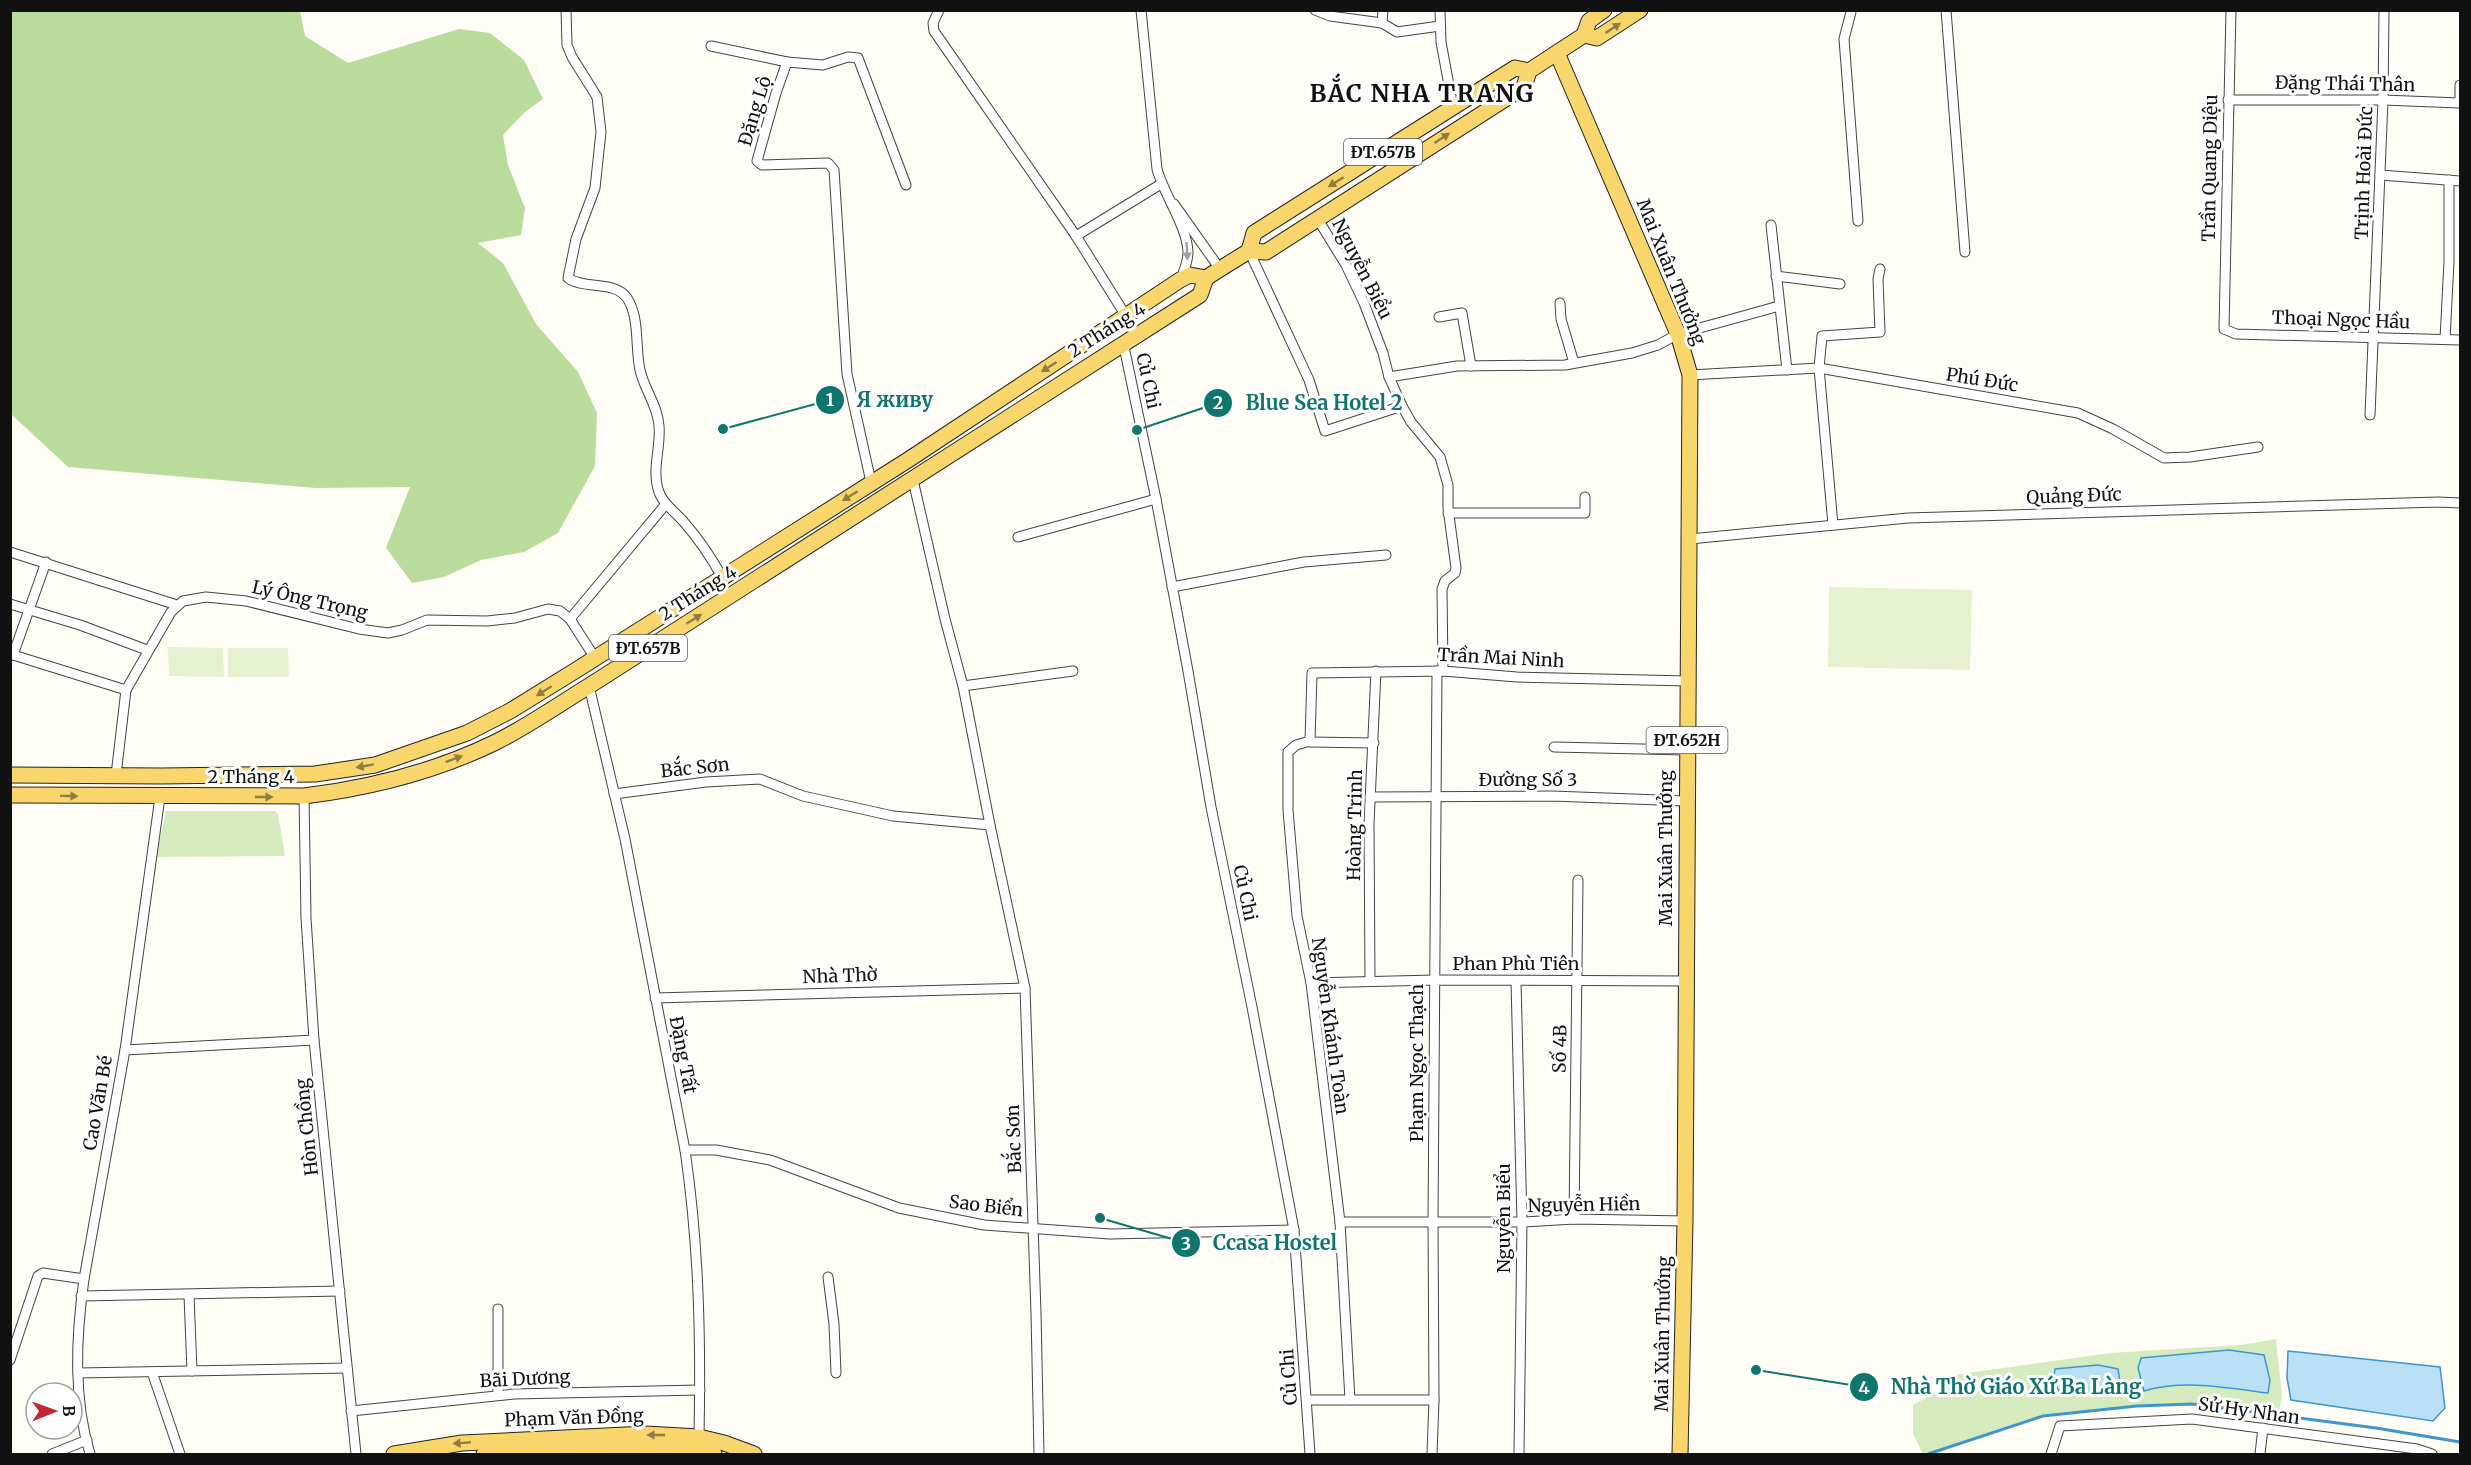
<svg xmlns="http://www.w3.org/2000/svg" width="2471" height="1465" font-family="Merriweather,serif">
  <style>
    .green { fill: #d5ebbd; fill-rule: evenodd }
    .forest { fill: #b9dc9c }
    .pitch { fill: #e6f2cf }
    .water { fill: #b9e0f7; stroke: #3f96cf; stroke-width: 1.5 }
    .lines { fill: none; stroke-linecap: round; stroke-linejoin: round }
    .stream { stroke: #3f96cf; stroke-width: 3 }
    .street-casing { stroke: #444; stroke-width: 11 }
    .primary-casing { stroke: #222; stroke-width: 17 }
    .street { stroke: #fff; stroke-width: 9 }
    .primary { stroke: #f9d66b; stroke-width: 15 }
    .oneway { fill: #917d42 }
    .oneway2 { fill: #a0a0a0 }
    .labels { text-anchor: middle; stroke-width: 6; stroke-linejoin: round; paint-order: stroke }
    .shield { fill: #fff; stroke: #585858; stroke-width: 1.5 }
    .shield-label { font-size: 16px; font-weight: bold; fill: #111 }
    .street-label { font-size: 18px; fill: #111; stroke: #fff }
    .district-label { font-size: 24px; font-weight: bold; letter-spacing: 1.5px; fill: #111; stroke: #fff }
    .leader { fill: none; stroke: #0f766e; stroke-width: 2 }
    .callout-dot { fill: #0f766e; stroke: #fff; stroke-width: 2 }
    .mark-label { font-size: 18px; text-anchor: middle; font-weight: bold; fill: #fff }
    .callout-label { font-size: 20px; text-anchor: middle; font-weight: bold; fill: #0f766e; stroke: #fff; stroke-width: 6; stroke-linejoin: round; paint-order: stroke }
  </style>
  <rect width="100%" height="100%" fill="#fffdf5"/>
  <!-- green -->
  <g class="green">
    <path d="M166,811H275L278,814L285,856L156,857Z"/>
    <path d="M2276,1339L2282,1396L2278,1415L2192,1404L2137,1406L2043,1416L1928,1454H1923L1913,1434V1405L1940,1390L1946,1376L2110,1353L2241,1345ZM2229,1350L2264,1355L2270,1380L2268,1392C2227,1391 2185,1378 2144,1391L2138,1368L2141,1358ZM2098,1365L2118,1369L2121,1387Z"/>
  </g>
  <!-- forest -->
  <path class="forest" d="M10,11H300L305,36L348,63L459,29L490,33L524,60L543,99L525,112L503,135L508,165L525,208L521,235L478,243L503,263L536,324L578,372L597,413L595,466L558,533L524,552L481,560L444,577L412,583L386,548L410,487L316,488L68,467L11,414Z"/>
  <!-- pitch -->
  <g class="pitch">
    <path d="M1829,587L1972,590L1970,670L1828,667Z"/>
    <path d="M168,647L223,648L224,677L169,676Z"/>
    <path d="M228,648H288L289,677H228Z"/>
  </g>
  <!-- water -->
  <g class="water">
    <path d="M2229,1350L2264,1355L2270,1380L2268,1393C2228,1388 2184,1379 2144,1391L2138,1368L2141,1358Z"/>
    <path d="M2288,1351L2440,1367L2445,1408L2433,1421L2291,1400L2287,1378Z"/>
    <path d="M2098,1365L2118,1369L2121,1388L2062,1395L2053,1382L2055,1369Z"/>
  </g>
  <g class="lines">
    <!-- stream -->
    <path class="stream" d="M1928,1454L2043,1416L2137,1406L2192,1404L2376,1428L2460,1442"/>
    <defs>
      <g id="street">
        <path d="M566,10L567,45L572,57L597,97L601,132L595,188L576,239L568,278C585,290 614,280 627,298C640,317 635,348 640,370C644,389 658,406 659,426C661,446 652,469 658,489C661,502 674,511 683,521C698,538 711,557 722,577"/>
        <path d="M939,10L933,23L934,31L1076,236L1161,184"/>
        <path d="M1141,10L1157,169C1164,195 1187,226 1188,252C1188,262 1184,270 1181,279"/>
        <path d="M1315,10L1330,16L1382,23L1397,32L1440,26"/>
        <path d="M1440,10L1441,42L1453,107"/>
        <path d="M1946,10L1965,252"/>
        <path d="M2231,10L2224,329L2236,334L2460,340"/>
        <path d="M1851,12L1844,39L1858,221"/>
        <path d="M1382,23L1383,10"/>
        <path d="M711,46L787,62"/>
        <path d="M2228,100H2383L2460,103"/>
        <path d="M2460,103V85"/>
        <path d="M2380,175L2460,181"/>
        <path d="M1174,204L1220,269"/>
        <path d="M1317,218L1346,265L1364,303L1383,353L1389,377L1402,406L1411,422L1440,457L1448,485V508L1456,568L1455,573L1445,581L1442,589L1443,671"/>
        <path d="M1771,225L1787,370"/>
        <path d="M1076,236L1126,316"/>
        <path d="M1249,251L1309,380L1325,431L1402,406"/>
        <path d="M1776,276L1840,284"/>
        <path d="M1560,303L1561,319L1574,363"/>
        <path d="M1439,317L1462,313L1471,366"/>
        <path d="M2445,339L2449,262V180"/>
        <path d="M1123,342L1156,499L1188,671L1211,807L1252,1007L1294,1230L1310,1454"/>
        <path d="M1690,375L1819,368L2078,413L2113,429L2164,458L2190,457L2258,447"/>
        <path d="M1389,377L1457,366L1565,365L1632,353L1658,345L1678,334L1779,306"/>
        <path d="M2370,415L2383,100L2384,10"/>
        <path d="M913,480L945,619L963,686L990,825L1025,988L1036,1313L1039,1454"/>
        <path d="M871,482L847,374L834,170L828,163L762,165L757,161L776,93L787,62L823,65L848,57L858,58L906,185"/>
        <path d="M1448,513H1585V497"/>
        <path d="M1833,525L1819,368L1822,336L1880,332L1878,279L1880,269"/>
        <path d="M1018,537L1156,499"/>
        <path d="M1690,539L1908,518L2438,502L2460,503"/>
        <path d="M10,552L177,605"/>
        <path d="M1172,587L1304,562L1386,555"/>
        <path d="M10,604L80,625L147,650"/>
        <path d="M570,619L666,504"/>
        <path d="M10,654L126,690"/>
        <path d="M13,655L46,562"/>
        <path d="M589,686L625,839L685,1150C699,1246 701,1339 699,1437"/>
        <path d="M963,686L1073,671"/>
        <path d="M1310,742L1374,743"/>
        <path d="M1554,747L1686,750"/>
        <path d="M116,775L126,690L171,612L183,601L206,597L246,601L359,629L388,633L402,630L427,620L487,621L515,618L548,609L560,611L570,619L595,658"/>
        <path d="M614,794L706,782L760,779L803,796L893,816L990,825"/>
        <path d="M304,796L306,918L314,1040L356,1454"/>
        <path d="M1370,797L1552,796L1686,801"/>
        <path d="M1370,981L1369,824L1376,671"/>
        <path d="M1516,981L1522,1222L1519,1454"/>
        <path d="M1311,983L1435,980L1685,981"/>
        <path d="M655,998L1025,988"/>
        <path d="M125,1050L314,1040"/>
        <path d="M685,1150H716L770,1160L899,1208L984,1225L1110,1234L1294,1230"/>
        <path d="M1574,1219L1578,880"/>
        <path d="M1340,1222H1522L1574,1219L1685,1221"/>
        <path d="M828,1277L834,1324L836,1373"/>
        <path d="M84,1279C76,1337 73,1397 90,1454"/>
        <path d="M189,1295L192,1371"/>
        <path d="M81,1296L340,1291"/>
        <path d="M498,1309V1395"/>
        <path d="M10,1360L38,1276L43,1273L84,1279L125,1050L160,797"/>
        <path d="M152,1372L180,1454"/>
        <path d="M78,1373L347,1368"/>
        <path d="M1307,1400H1434"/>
        <path d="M1350,1400L1340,1222L1311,983L1297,916L1288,810V752L1296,745L1310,741L1312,673L1443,671L1517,677L1688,681"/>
        <path d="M351,1411L514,1394L700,1390"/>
        <path d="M52,1454L87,1440"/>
        <path d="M1432,1454L1434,1400L1433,1221L1437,671"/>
        <path d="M2051,1454L2060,1426L2192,1419L2417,1449L2432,1454"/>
        <path d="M2260,1454L2263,1428"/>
      </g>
      <g id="primary">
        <path d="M1584,35L1597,38L1640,10"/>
        <path d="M1557,53L1678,334L1690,375L1685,1221L1680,1454"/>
        <path d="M1249,251L1254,233L1515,68L1529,71"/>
        <path d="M10,775L161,776L315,774L375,765L467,733L510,711L578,669L908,460L1180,280L1190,275L1206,278"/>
        <path d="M10,795L304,796C370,788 434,772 494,743C527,727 558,705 589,686L1200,295L1206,278L1220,269L1249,251L1266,252L1524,87L1529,71L1584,35L1589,21L1604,10"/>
        <path d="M394,1454L462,1443L646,1434L699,1437L724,1443L754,1454"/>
        <path d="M484,1454L647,1447L697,1450L714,1454"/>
      </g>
    </defs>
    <!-- street casing -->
    <use href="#street" class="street-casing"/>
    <!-- primary casing -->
    <use href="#primary" class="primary-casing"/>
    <!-- street -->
    <use href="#street" class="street"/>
    <!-- primary -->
    <use href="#primary" class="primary"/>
  </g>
  <!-- one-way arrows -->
  <defs><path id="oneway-solid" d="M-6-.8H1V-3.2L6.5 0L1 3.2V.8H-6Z" transform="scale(1.5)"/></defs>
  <g class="oneway">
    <use href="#oneway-solid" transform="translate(1613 28) rotate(-33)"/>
    <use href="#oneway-solid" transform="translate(1442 138) rotate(-33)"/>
    <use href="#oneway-solid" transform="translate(1336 182) rotate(148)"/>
    <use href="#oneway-solid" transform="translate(1049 367) rotate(147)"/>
    <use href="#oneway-solid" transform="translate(850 496) rotate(148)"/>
    <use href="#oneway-solid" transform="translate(694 619) rotate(-32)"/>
    <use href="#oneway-solid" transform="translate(544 691) rotate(148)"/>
    <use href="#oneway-solid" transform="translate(454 759) rotate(-21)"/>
    <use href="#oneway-solid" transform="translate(365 766) rotate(170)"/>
    <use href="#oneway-solid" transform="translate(69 796) rotate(1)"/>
    <use href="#oneway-solid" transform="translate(264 797)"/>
    <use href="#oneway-solid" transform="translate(656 1435) rotate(-180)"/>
    <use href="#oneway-solid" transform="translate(462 1443) rotate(175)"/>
  </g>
  <use class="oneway2" href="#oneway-solid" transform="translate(1187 251) rotate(87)"/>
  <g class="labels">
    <!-- shield labels -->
    <g class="shield">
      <rect x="1344" y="139" width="78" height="26" rx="4.5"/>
      <rect x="609" y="635" width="78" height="26" rx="4.5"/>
      <rect x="1646.5" y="727" width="81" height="26" rx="4.5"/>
    </g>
    <g class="shield-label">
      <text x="1383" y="158">ĐT.657B</text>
      <text x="648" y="654">ĐT.657B</text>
      <text x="1687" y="746">ĐT.652H</text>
    </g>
    <!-- street labels -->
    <g class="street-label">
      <text transform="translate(2345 84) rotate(1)" y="6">Đặng Thái Thân</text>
      <text transform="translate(755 111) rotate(-73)" y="6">Đặng Lộ</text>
      <text transform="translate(2210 168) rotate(-89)" y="6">Trần Quang Diệu</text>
      <text transform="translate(2364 173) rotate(-88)" y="6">Trịnh Hoài Đức</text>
      <text transform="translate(1362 269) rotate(63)" y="6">Nguyễn Biểu</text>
      <text transform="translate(1671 272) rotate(68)" y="6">Mai Xuân Thưởng</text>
      <text transform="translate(2341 320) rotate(2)" y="6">Thoại Ngọc Hầu</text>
      <text transform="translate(1107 330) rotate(-32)" y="6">2 Tháng 4</text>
      <text transform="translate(1982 380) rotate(9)" y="6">Phú Đức</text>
      <text transform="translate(1148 381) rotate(78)" y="6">Củ Chi</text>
      <text transform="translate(2074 496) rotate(-2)" y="6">Quảng Đức</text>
      <text transform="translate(698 593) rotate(-32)" y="6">2 Tháng 4</text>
      <text transform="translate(310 600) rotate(13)" y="6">Lý Ông Trọng</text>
      <text transform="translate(1501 658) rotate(3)" y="6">Trần Mai Ninh</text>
      <text transform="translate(695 768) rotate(-6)" y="6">Bắc Sơn</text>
      <text x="251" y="783">2 Tháng 4</text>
      <text x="1528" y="786">Đường Số 3</text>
      <text transform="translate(1355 825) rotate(-89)" y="6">Hoàng Trinh</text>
      <text transform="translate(1666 848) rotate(-90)" y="6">Mai Xuân Thưởng</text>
      <text transform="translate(1245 893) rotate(78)" y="6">Củ Chi</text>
      <text x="1516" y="970">Phan Phù Tiên</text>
      <text transform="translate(840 976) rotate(-2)" y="6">Nhà Thờ</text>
      <text transform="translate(1330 1026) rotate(82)" y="6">Nguyễn Khánh Toàn</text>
      <text transform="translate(1560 1049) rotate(-89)" y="6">Số 4B</text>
      <text transform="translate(683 1055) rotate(79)" y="6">Đặng Tất</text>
      <text transform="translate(1417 1063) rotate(-90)" y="6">Phạm Ngọc Thạch</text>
      <text transform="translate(98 1103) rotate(-80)" y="6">Cao Văn Bé</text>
      <text transform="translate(307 1127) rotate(-96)" y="6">Hòn Chồng</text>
      <text transform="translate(1014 1139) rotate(-92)" y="6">Bắc Sơn</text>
      <text transform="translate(1584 1205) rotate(-1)" y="6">Nguyễn Hiền</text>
      <text transform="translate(986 1206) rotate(7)" y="6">Sao Biển</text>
      <text transform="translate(1504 1218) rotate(-90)" y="6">Nguyễn Biểu</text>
      <text transform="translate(1663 1334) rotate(-89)" y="6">Mai Xuân Thưởng</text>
      <text transform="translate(1289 1377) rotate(-94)" y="6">Củ Chi</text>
      <text transform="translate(525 1379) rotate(-3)" y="6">Bãi Dương</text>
      <text transform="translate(2249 1411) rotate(8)" y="6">Sử Hy Nhan</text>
      <text transform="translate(574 1418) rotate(-2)" y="6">Phạm Văn Đồng</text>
    </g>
    <!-- district labels -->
    <g class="district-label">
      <text x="1422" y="102">BẮC NHA TRANG</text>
    </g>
  </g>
  <!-- callouts -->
  <path class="leader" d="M723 429L830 400M1137 430L1218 403M1100 1218L1186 1243M1756 1370L1864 1387"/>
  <g class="callout-dot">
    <circle cx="723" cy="429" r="6"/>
    <circle cx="1137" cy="430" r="6"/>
    <circle cx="1100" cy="1218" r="6"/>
    <circle cx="1756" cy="1370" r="6"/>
    <circle cx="830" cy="400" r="15"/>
    <circle cx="1218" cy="403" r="15"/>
    <circle cx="1186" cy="1243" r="15"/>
    <circle cx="1864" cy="1387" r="15"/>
  </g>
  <g class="mark-label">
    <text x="830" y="406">1</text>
    <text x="1218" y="409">2</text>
    <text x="1186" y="1250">3</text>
    <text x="1864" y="1394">4</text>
  </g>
  <g class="callout-label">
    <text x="895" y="407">Я живу</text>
    <text x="1324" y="410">Blue Sea Hotel 2</text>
    <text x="1275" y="1250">Ccasa Hostel</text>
    <text x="2016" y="1394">Nhà Thờ Giáo Xứ Ba Làng</text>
  </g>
  <!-- border -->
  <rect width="2471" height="1465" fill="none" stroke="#111111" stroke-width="24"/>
  <!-- north arrow -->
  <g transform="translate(54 1411) rotate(89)"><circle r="28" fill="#ffffff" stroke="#a0a0a0" stroke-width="1.5"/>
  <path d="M0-4.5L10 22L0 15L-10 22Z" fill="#c4262e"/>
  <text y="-9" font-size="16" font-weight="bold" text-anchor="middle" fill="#111111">B</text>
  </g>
</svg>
